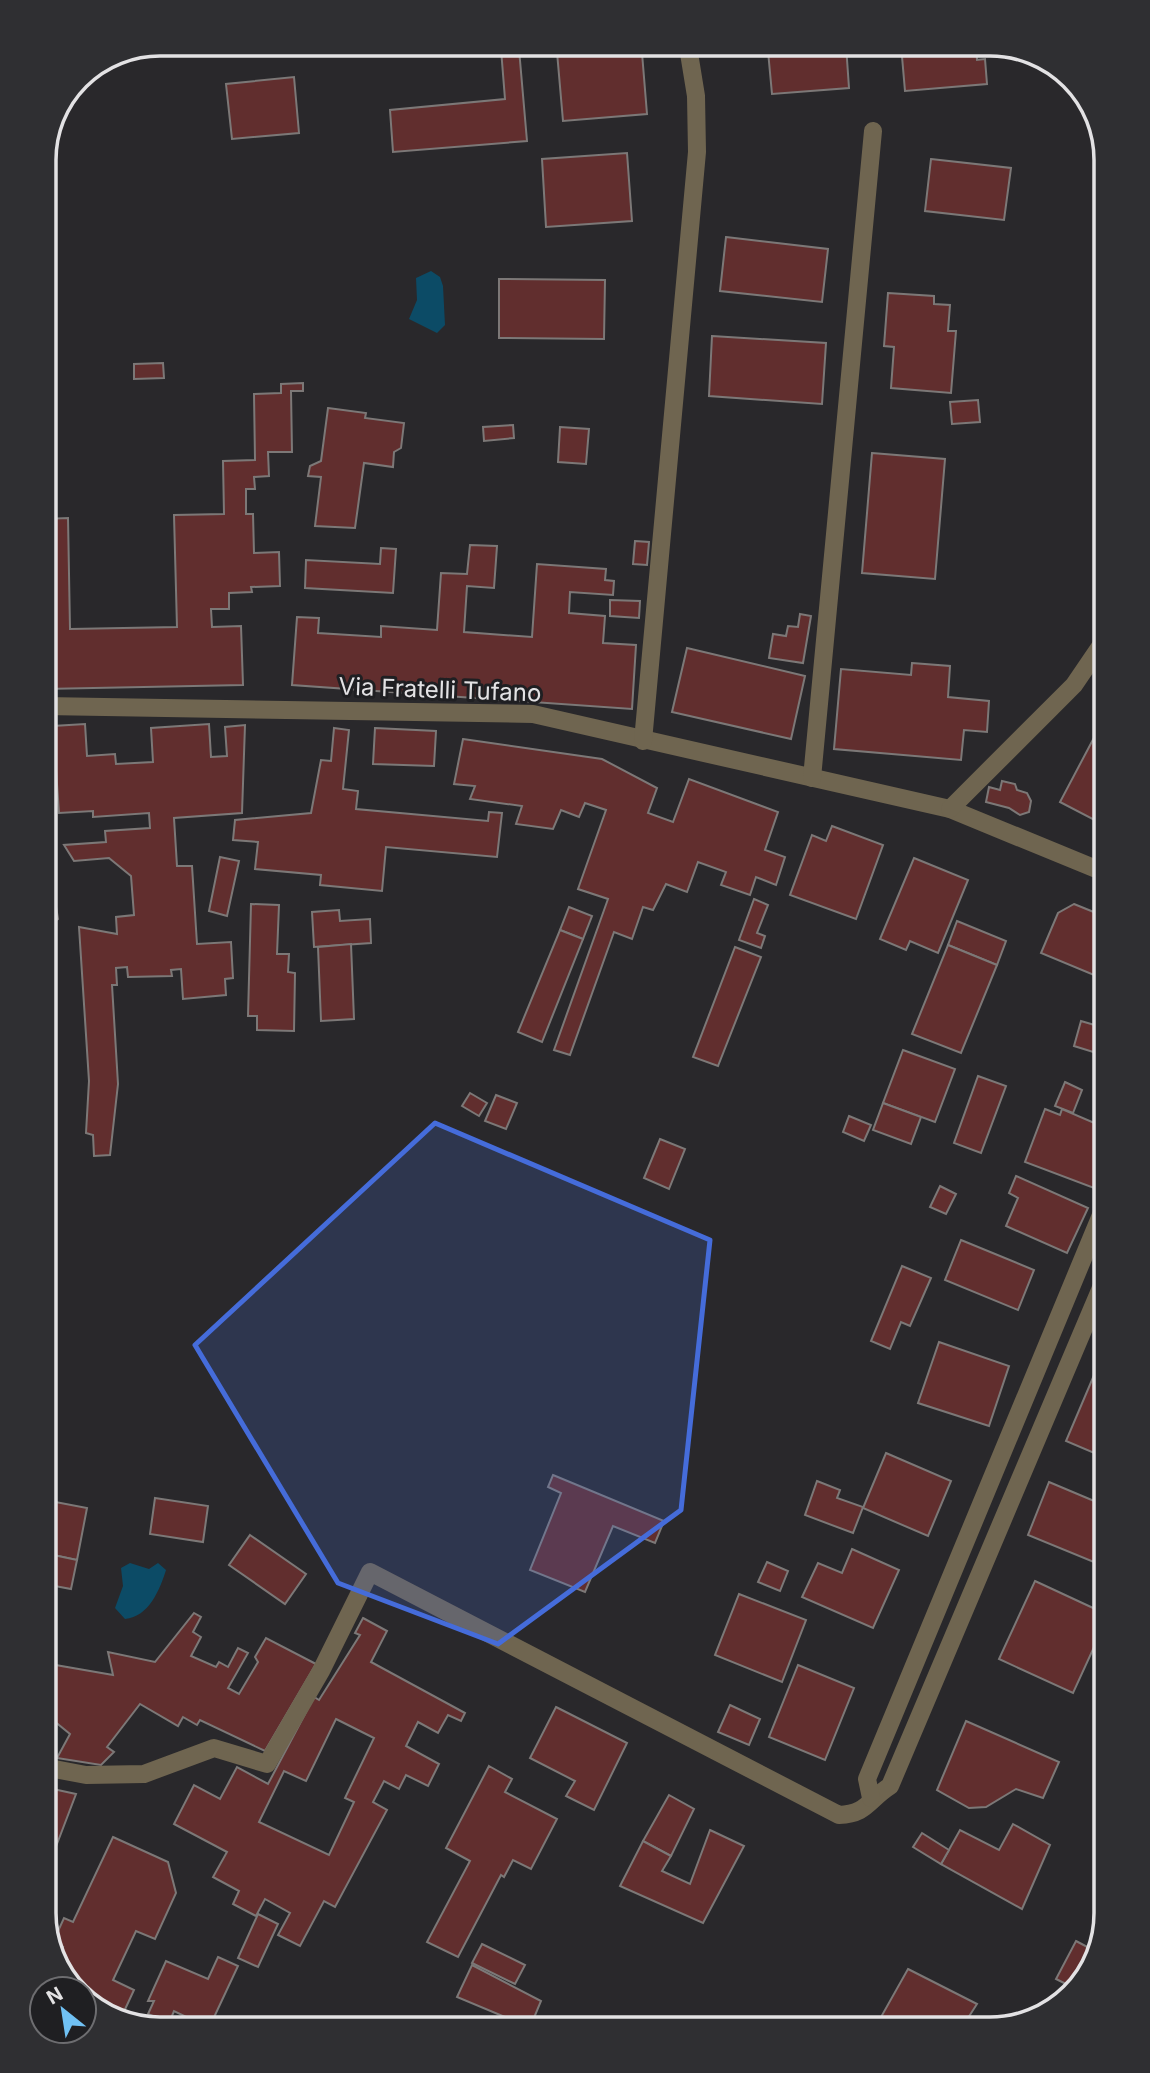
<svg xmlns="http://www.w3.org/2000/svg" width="1150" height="2073" font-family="Inter,sans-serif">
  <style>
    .water { fill: #0c4b66 }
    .building { fill: #612e2e; stroke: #7c7877; stroke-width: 2; fill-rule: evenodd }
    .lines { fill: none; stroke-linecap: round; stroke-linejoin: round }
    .street { stroke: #6f6550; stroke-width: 18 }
    .marked { fill: #456cda; fill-opacity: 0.2; stroke: #456cda; stroke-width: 5; stroke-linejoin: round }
    .labels { text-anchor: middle; stroke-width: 6; stroke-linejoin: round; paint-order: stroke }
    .street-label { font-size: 24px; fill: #e3e2e4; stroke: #1f1f22 }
    .rim { fill: none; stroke: #e3e2e4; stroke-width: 3.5 }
  </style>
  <rect width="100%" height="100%" fill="#29282b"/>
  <!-- water -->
  <g class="water">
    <path d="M431,271L440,277L443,286L445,325L437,333L409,319L417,300L416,278Z"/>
    <path d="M130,1563L149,1569L158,1563L166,1570C160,1589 149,1617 125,1619L115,1608L123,1586L121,1568Z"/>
  </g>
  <!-- building -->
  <g class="building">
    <path d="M976,44L977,60L985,59L987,84L905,91L901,45Z"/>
    <path d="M846,45L849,88L772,94L768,51L790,50L789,46Z"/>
    <path d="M501,49H519L527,141L393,152L390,110L505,99Z"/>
    <path d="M602,49L600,54L642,53L647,114L563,121L557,52Z"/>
    <path d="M294,77L299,133L232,139L226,84Z"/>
    <path d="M627,153L632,221L546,227L542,159Z"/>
    <path d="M931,159L1011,168L1004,220L925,211Z"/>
    <path d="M726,237L828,249L822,302L720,291Z"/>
    <path d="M499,279L605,280L604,339L499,338Z"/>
    <path d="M888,293L934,296V304L950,305L948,331H956L951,393L891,388L894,347L884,346Z"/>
    <path d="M712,336L826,343L822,404L709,396Z"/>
    <path d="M163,363L164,378L134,379V364Z"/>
    <path d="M303,383V391H291L292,452H268L269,476L254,477L255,489H246V514H253L254,553L279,552L280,586L251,587L252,592L229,593V609H211L212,627L241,626L243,685L44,689V519L68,518L70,629L177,627L174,515L224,514L223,461L255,460L254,394L281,393V384Z"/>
    <path d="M978,400L980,422L952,424L950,402Z"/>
    <path d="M328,408L366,413L365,418L404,423L401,448L394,452L393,467L364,463L355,528L315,526L321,477L308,476L310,466L321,461Z"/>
    <path d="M513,425L514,438L484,441L483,427Z"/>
    <path d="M560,427L589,429L586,464L558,462Z"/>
    <path d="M872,453L945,459L935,579L862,573Z"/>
    <path d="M635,541L649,542L647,565L633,564Z"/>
    <path d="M470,545L497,546L494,588L467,586L464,632L532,637L537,564L606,569L605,580L614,581L613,595L570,592L569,613L605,616L603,643L636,645L632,709L292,685L297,617L319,618L318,633L381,637V626L437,630L441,573L467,574Z"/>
    <path d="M381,548L396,549L393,593L305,588L306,560L380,564Z"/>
    <path d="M610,600L640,601L639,618L610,616Z"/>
    <path d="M800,614L811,616L803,663L769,658L773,634L786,636L788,626L798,627Z"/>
    <path d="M687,648L805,676L791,739L672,712Z"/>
    <path d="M912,663L950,666L948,697L989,701L987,732L964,730L961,760L834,749L841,669L911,675Z"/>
    <path d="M1106,715V824L1104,825L1060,802Z"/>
    <path d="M85,724L87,756L115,754L116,764L153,762L151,728L209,724L211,757L227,756L225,727L245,725L242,813L174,818L177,866H192L197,944L231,942L233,978L225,979L226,995L183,999L181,969L171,970L172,976L128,977L127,967L116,968L117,985H112L118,1084L110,1155L94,1156L93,1135L86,1133L89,1081L79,927L117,934L116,917L134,915L131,876L109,858L74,861L64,845L106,842L105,831L150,828L149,813L93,817V811L59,813L53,726Z"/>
    <path d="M334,728L349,730L343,789L358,791L356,809L488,821L489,812L502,813L497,857L386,847L382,891L320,885L321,875L255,869L258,842L233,840L235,820L311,813L321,760L331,761Z"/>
    <path d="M375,728L436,731L434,766L373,764Z"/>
    <path d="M463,739L602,759L657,788L648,813L673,822L689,779L778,812L765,850L785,857L776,885L756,877L750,895L721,885L726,872L698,862L687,892L666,884L653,910L643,907L632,939L614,932L570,1055L554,1050L608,899L578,889L606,810L585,803L579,817L561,810L553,829L516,824L522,806L470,799L475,786L454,784Z"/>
    <path d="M1002,781L1015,784L1017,790L1027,793L1031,801L1029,812L1020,815L1009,808L986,802L989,787L1000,790Z"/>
    <path d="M832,826L883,845L856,919L790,895L812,835L826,841Z"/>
    <path d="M220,857L239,861L227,916L209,911Z"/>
    <path d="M914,858L968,880L938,953L910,941L906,950L880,939Z"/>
    <path d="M51,875L58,919L48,926L55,970L44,972V876Z"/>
    <path d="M754,899L768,905L757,933L765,936L761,948L739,940Z"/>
    <path d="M251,904L279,905L277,954H289L288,972L295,973L294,1031L257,1030V1016H248Z"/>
    <path d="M1074,904L1106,917V980L1041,953L1058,913Z"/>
    <path d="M569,907L592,916L583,939L560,930Z"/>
    <path d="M339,910L340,921L370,919L371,943L314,947L312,912Z"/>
    <path d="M957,921L1006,941L997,965L948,945Z"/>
    <path d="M560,930L583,939L542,1042L518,1032Z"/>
    <path d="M351,944L354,1019L321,1021L318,947Z"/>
    <path d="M948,945L997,965L961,1053L912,1034Z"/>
    <path d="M735,947L761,957L718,1066L693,1057Z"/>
    <path d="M1104,1012H1106V1056L1074,1046L1081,1021L1098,1026Z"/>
    <path d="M903,1050L955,1069L935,1122L883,1103Z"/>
    <path d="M978,1076L1006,1086L981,1153L954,1143Z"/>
    <path d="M1065,1082L1082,1090L1073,1113L1055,1106Z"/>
    <path d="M44,1086L49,1117L44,1118Z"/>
    <path d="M470,1093L487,1103L479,1116L462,1106Z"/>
    <path d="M496,1095L517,1103L506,1129L485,1121Z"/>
    <path d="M883,1103L921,1117L911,1144L873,1130Z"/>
    <path d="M1045,1109L1060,1115L1062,1109L1106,1128V1156L1094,1188L1025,1162Z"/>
    <path d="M849,1116L871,1125L864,1141L843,1132Z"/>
    <path d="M660,1139L685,1149L669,1189L644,1178Z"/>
    <path d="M1016,1176L1088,1208L1067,1253L1006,1226L1018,1198L1009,1193Z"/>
    <path d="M940,1186L956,1194L946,1214L930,1207Z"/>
    <path d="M961,1240L1034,1270L1018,1310L945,1280Z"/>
    <path d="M902,1266L931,1278L910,1326L901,1322L890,1349L871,1341Z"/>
    <path d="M939,1342L1009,1366L989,1426L918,1403Z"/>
    <path d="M1106,1347V1458L1066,1441Z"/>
    <path d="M886,1453L951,1481L928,1536L863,1508Z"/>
    <path d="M553,1475L664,1521L655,1543L613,1526L585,1592L530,1570L561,1493L548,1487Z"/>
    <path d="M817,1481L840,1490L837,1498L863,1507L853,1533L805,1515Z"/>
    <path d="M1049,1482L1106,1506V1567L1028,1535Z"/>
    <path d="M155,1498L208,1506L203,1542L150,1534Z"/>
    <path d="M45,1500L87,1508L77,1560L44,1553Z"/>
    <path d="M250,1535L306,1574L285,1604L229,1565Z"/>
    <path d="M852,1549L899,1570L873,1628L802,1597L818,1563L842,1573Z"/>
    <path d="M44,1553L77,1560L71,1589L44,1584Z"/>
    <path d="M767,1562L788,1571L780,1591L758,1582Z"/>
    <path d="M1035,1581L1106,1614V1621L1073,1693L999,1659Z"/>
    <path d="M739,1594L806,1620L782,1682L715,1655Z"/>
    <path d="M194,1613L201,1617L193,1632L201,1637L191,1656L216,1667L219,1662L228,1667L238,1648L248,1653L228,1688L239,1694L258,1662L255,1657L266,1638L316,1664L265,1751L200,1720L197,1725L183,1717L178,1726L140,1704L107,1747L114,1752L101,1765L57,1758L70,1734L54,1721L44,1718V1663L113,1675L108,1652L155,1662Z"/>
    <path d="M363,1618L387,1631L371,1662L465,1713L461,1721L448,1715L438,1733L418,1722L406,1746L439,1764L428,1786L406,1775L399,1789L384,1781L373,1802L387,1810L335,1907L324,1901L300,1946L278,1935L290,1913L265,1899L256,1916L233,1904L239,1891L213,1877L227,1852L174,1824L194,1785L220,1799L237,1767L268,1784L314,1697L319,1700L360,1635L355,1633ZM336,1719L374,1738L345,1798L354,1802L329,1855L259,1822L284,1771L306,1781Z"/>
    <path d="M798,1665L854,1688L825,1760L769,1737Z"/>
    <path d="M730,1705L760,1719L749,1745L718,1732Z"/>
    <path d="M556,1707L627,1743L594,1810L566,1796L575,1781L530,1758Z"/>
    <path d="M966,1721L1059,1762L1043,1798L1016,1789L986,1807L969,1808L937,1790Z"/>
    <path d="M489,1766L512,1779L505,1792L557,1819L531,1869L513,1860L504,1877L501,1875L458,1957L427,1942L470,1861L446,1848Z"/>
    <path d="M44,1787L76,1794L44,1878Z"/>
    <path d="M669,1795L694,1809L671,1856L643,1841Z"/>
    <path d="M1013,1824L1050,1845L1022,1909L941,1864L960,1830L999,1850Z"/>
    <path d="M710,1830L744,1846L703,1923L620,1886L643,1841L671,1856L662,1871L690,1884Z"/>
    <path d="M922,1833L949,1850L941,1864L913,1847Z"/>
    <path d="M113,1837L168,1862L176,1893L155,1939L136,1931L113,1980L134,1990L121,2018L95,2009L84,1996V1989H78L56,1962L63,1947L53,1942L64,1918L73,1922Z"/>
    <path d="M258,1914L278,1924L258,1967L238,1958Z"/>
    <path d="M1076,1941L1095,1951L1087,1977L1074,1988L1056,1979Z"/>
    <path d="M482,1944L525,1965L515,1984L472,1963Z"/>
    <path d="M218,1957L238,1966L209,2028L192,2029L195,2021L174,2011L169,2023L148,2014L154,2001H148L166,1961L208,1979Z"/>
    <path d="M472,1965L541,2001L531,2025H524L457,1997Z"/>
    <path d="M908,1969L977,2004L966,2021L890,2022L881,2017Z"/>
  </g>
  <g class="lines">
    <!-- street -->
    <g class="street">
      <path d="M44,706L533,714L950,809L1106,873"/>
      <path d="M643,741L697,152L696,96L688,47"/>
      <path d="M812,778L873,131"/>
      <path d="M950,809L1074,685L1106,638"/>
      <path d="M44,1767L86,1775L144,1774L214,1748L267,1764L321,1671L370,1572L839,1815C867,1814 868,1800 890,1786L1106,1276"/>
      <path d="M871,1798L867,1779L1106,1203"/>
    </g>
  </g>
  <!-- marked area -->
  <path class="marked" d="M435,1123L710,1240L681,1510L498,1644L338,1583L195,1345Z"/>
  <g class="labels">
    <!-- street labels -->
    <g class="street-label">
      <text transform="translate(440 690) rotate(2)" y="8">Via Fratelli Tufano</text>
    </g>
  </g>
  <!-- crop -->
  <path d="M0 0H1150V2073H0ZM160 56H990A104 104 0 0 1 1094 160V1913A104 104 0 0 1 990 2017H160A104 104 0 0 1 56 1913V160A104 104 0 0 1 160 56Z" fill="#2f2f32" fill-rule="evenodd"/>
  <path class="rim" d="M160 56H990A104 104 0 0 1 1094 160V1913A104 104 0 0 1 990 2017H160A104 104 0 0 1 56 1913V160A104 104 0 0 1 160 56Z"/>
  <!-- north arrow -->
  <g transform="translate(63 2010) rotate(330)"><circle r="33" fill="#1f1f22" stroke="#6d6d70" stroke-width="2"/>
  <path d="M0-5L12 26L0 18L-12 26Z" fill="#70c1f4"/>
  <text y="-10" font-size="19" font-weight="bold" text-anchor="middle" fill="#e3e2e4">N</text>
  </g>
</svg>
